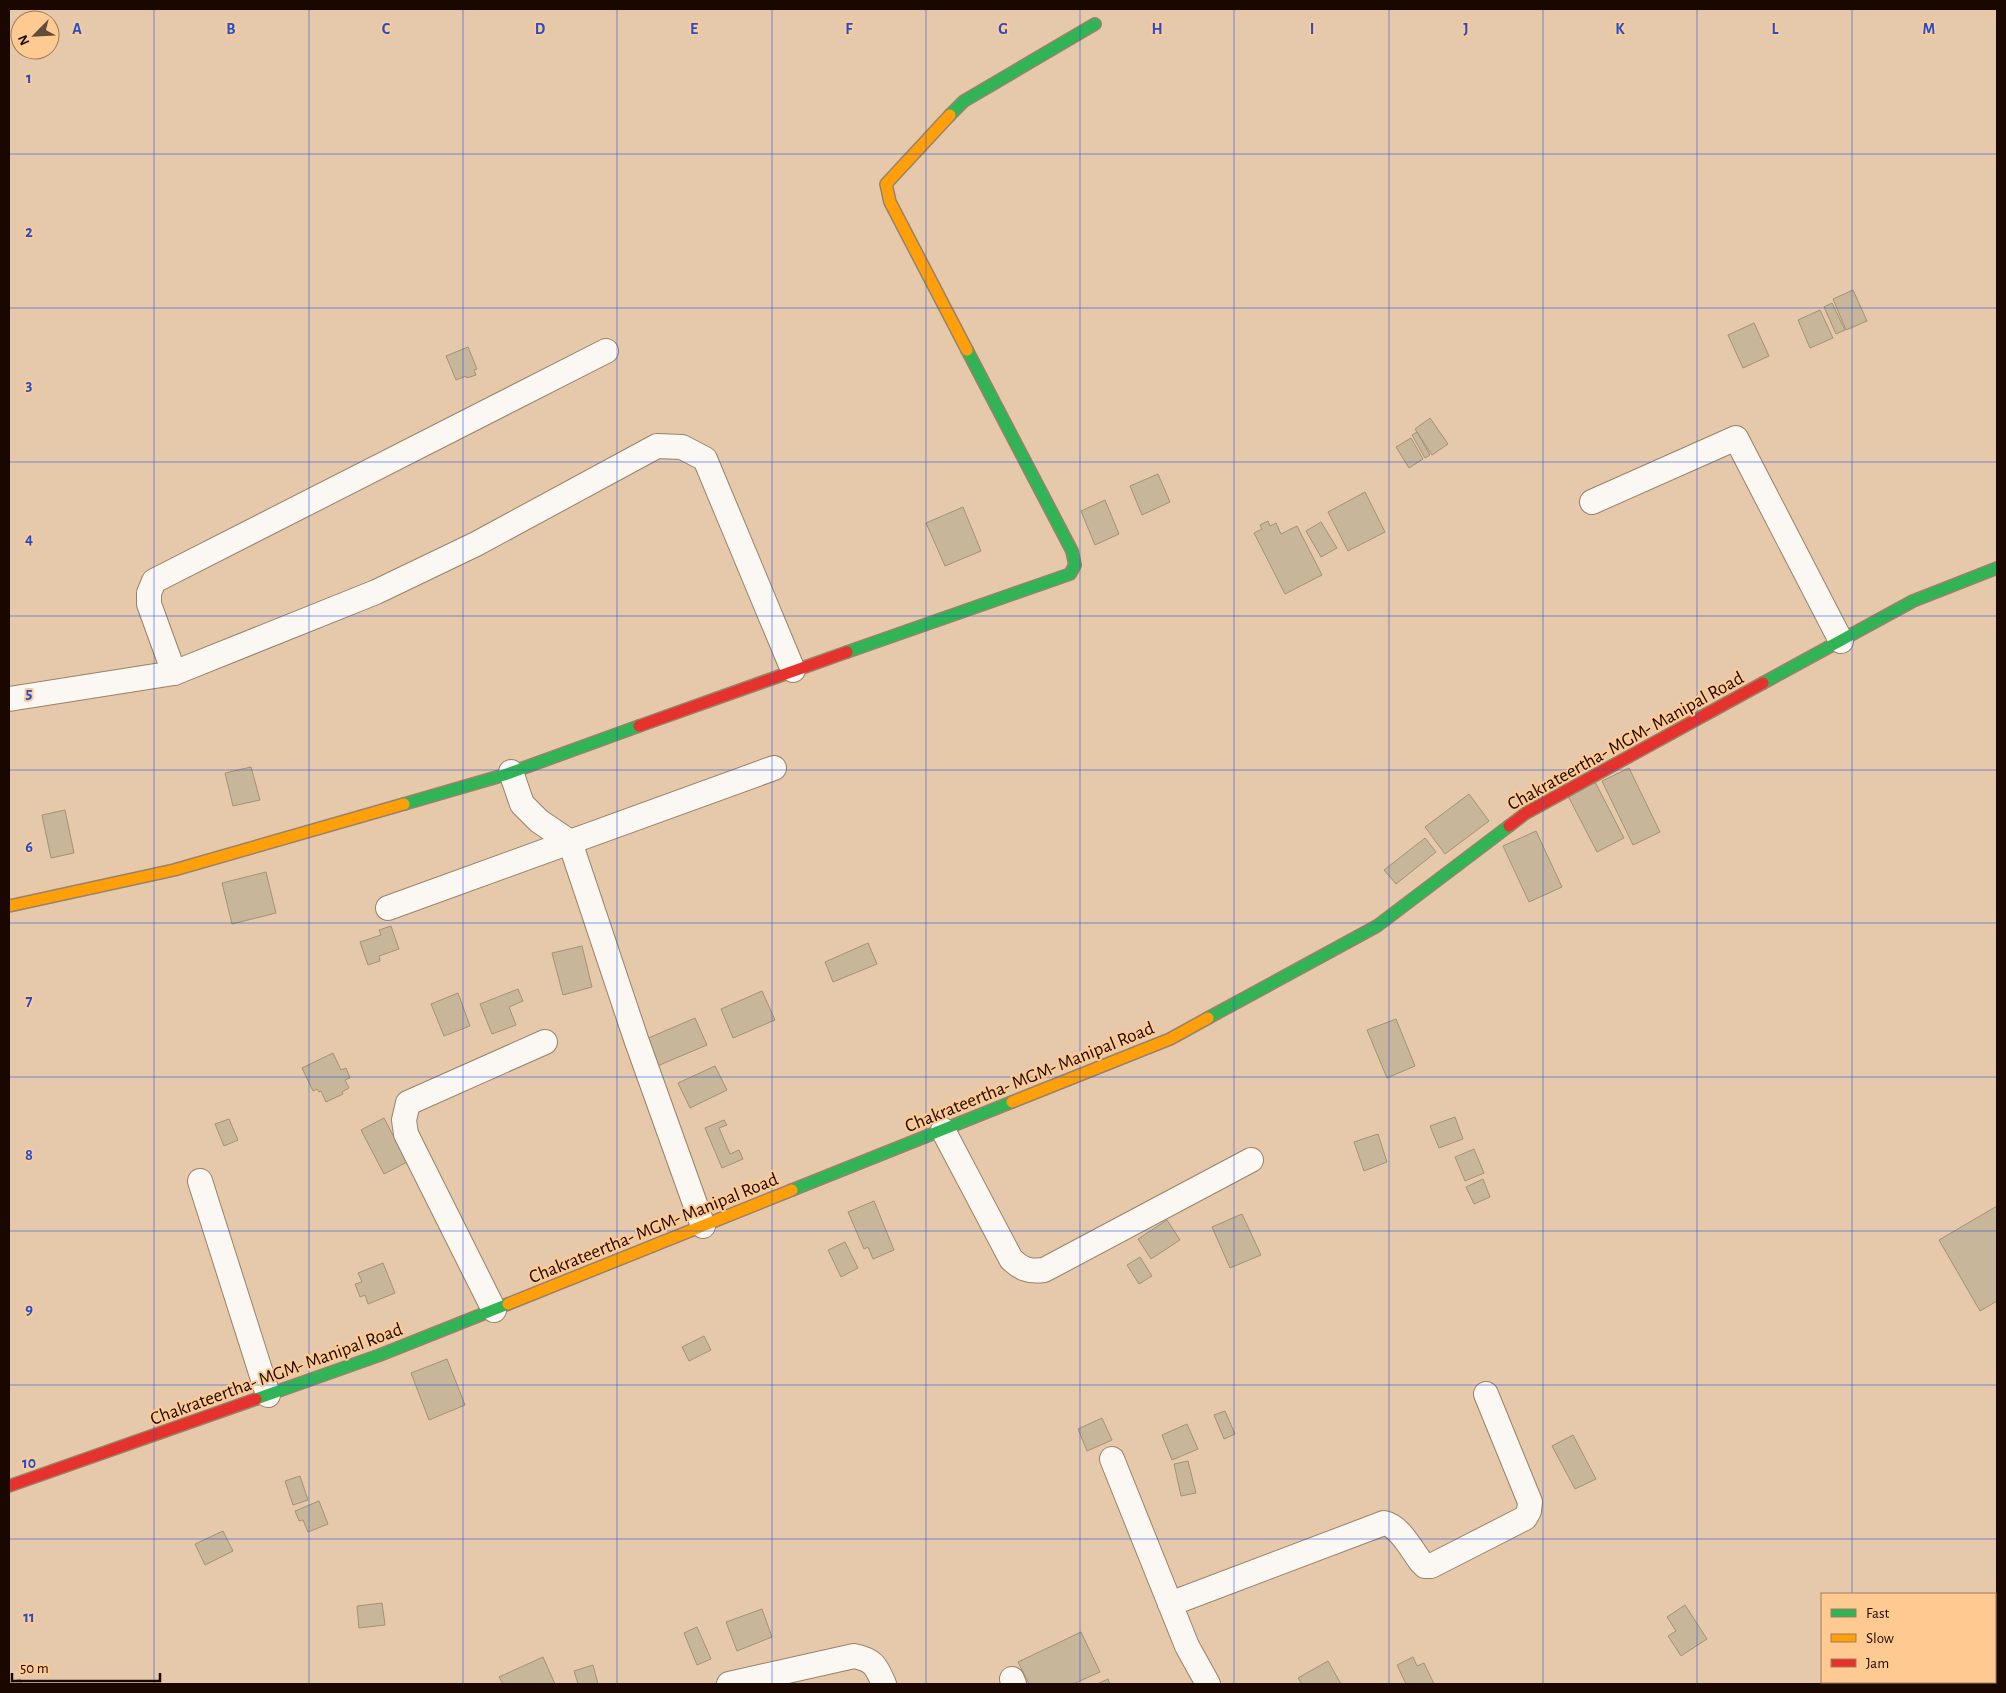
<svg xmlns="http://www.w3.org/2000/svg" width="2006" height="1693" font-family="'Alegreya Sans',sans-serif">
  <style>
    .building { fill: #c8b69b; stroke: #a39176 }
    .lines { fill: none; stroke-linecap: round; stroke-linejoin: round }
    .street-casing { stroke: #988269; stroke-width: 26 }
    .fast-casing { stroke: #988269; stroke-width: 14 }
    .slow-casing { stroke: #988269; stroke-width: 14 }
    .jam-casing { stroke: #988269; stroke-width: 14 }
    .street { stroke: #fbf7f2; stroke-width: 24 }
    .fast { stroke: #30b455; stroke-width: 11 }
    .slow { stroke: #ff9f0a; stroke-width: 11 }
    .jam { stroke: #e5322d; stroke-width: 11 }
    .grid { fill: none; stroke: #1d4ed8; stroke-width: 1; stroke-opacity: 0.55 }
    .labels { text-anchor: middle; stroke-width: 4; stroke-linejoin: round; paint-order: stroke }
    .street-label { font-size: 19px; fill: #1a0800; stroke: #ffc992 }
    .grid-label { font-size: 16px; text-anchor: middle; font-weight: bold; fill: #1d4ed8; stroke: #ffc992; stroke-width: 4; stroke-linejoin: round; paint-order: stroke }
  </style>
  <rect width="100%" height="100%" fill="#e6c9aa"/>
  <!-- building -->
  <g class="building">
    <path d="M1853,290L1867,321L1846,330L1833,299Z"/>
    <path d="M1832,303L1845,330L1836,334L1824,307Z"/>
    <path d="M1820,310L1833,338L1810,348L1798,320Z"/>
    <path d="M1754,323L1769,356L1743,368L1728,335Z"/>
    <path d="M468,347L477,369L474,370L476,375L467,378L466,376L456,380L446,356Z"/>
    <path d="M1430,418L1448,444L1432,455L1415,429Z"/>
    <path d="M1417,432L1430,455L1425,458L1412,435Z"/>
    <path d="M1411,438L1423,459L1409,468L1396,447Z"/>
    <path d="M1158,474L1170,502L1142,515L1130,486Z"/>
    <path d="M1365,492L1385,532L1348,551L1328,512Z"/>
    <path d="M1105,500L1119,534L1095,545L1081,511Z"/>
    <path d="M963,507L981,551L945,566L926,523Z"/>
    <path d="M1268,521L1270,526L1276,523L1281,534L1297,526L1322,575L1285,594L1254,533L1262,529L1260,525Z"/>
    <path d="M1321,522L1337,548L1321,557L1306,531Z"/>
    <path d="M251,767L260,800L233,806L225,773Z"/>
    <path d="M1629,768L1660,832L1633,845L1602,781Z"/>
    <path d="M1595,782L1624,838L1597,852L1568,796Z"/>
    <path d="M1469,794L1489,821L1445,854L1425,827Z"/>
    <path d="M65,810L74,853L51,858L42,815Z"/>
    <path d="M1536,831L1562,887L1529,902L1503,846Z"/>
    <path d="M1425,838L1436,852L1396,884L1384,870Z"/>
    <path d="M266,872L276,913L232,924L222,883Z"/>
    <path d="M391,926L399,949L379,956L380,961L368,965L360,942L381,935L379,930Z"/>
    <path d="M868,943L877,964L833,982L825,962Z"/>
    <path d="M582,946L592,987L563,995L552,953Z"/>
    <path d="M518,989L523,1001L509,1007L516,1025L492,1034L480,1004Z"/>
    <path d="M762,991L775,1020L733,1038L721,1009Z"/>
    <path d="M458,993L470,1026L444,1036L431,1004Z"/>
    <path d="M695,1018L707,1045L655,1067L644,1040Z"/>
    <path d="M1396,1019L1415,1066L1387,1078L1367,1030Z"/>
    <path d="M333,1053L341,1070L346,1068L350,1078L345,1080L349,1088L342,1092L343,1094L326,1102L321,1091L319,1092L317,1089L313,1091L302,1068Z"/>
    <path d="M715,1066L727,1090L690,1108L678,1083Z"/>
    <path d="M1455,1117L1463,1139L1439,1148L1430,1126Z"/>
    <path d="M384,1118L407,1162L384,1174L361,1130Z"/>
    <path d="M229,1119L238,1140L224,1146L215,1124Z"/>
    <path d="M724,1120L727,1125L719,1128L730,1154L739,1150L743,1159L722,1168L705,1128Z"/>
    <path d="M1378,1134L1387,1162L1364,1171L1354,1142Z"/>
    <path d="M1474,1149L1484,1173L1465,1181L1455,1157Z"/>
    <path d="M1483,1179L1490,1197L1474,1204L1466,1187Z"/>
    <path d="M874,1201L894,1250L873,1259L868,1247L864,1249L848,1212Z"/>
    <path d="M1997,1206V1301L1980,1311L1939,1240Z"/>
    <path d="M1242,1214L1261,1255L1230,1268L1212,1227Z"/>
    <path d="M1167,1220L1180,1240L1151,1259L1138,1239Z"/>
    <path d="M845,1242L858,1268L841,1277L828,1250Z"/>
    <path d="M1140,1257L1152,1276L1139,1284L1127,1265Z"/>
    <path d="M383,1263L395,1293L368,1304L365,1295L360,1297L355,1284L362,1282L358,1273Z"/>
    <path d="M704,1336L711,1350L689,1361L682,1347Z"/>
    <path d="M447,1359L465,1405L429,1420L411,1373Z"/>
    <path d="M1225,1411L1235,1434L1224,1439L1214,1415Z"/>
    <path d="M1102,1418L1112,1440L1087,1451L1078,1429Z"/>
    <path d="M1187,1424L1198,1449L1172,1460L1162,1435Z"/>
    <path d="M1573,1435L1596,1479L1575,1489L1552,1446Z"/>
    <path d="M1188,1461L1196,1493L1181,1496L1174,1464Z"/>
    <path d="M300,1476L308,1500L293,1505L285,1481Z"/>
    <path d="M319,1501L328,1524L308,1532L303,1520L299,1521L295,1511Z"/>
    <path d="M223,1531L233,1551L205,1565L195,1544Z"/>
    <path d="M382,1603L385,1625L359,1628L357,1606Z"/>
    <path d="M1685,1605L1707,1639L1681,1656L1668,1636L1676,1631L1667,1617Z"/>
    <path d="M762,1609L772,1637L737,1651L726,1622Z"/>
    <path d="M697,1627L711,1659L697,1665L684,1633Z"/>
    <path d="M1081,1632L1100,1672L1073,1684H1029L1018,1662Z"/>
    <path d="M543,1657L555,1684H503L499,1677Z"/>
    <path d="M1413,1657L1417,1666L1424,1663L1434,1684H1406L1397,1665Z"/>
    <path d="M1328,1661L1341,1684H1302L1298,1678Z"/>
    <path d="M593,1665L598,1684H578L574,1671Z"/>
    <path d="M20,1679L22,1684H9V1683Z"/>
    <path d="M1108,1679L1110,1684H1097Z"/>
  </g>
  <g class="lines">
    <defs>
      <g id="street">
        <path d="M1592,502L1736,438L1841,641"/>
        <path d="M174,673L149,604V593L154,581L606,351"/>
        <path d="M9,699L174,673L376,592L476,544L657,446L682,447L705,459L793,670"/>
        <path d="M511,772L522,804L539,821L570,842L636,1039L703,1226"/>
        <path d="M388,908L774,768"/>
        <path d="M943,1130L1011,1259C1021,1269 1029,1272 1044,1270L1251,1160"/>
        <path d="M200,1181L268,1395"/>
        <path d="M494,1310L406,1134L404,1120L408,1103L545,1042"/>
        <path d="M1112,1459L1187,1646L1208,1684"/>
        <path d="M1170,1604L1384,1523C1400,1526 1411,1549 1421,1562L1425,1566H1431L1525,1518L1529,1511L1530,1502L1486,1394"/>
        <path d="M1012,1679L1014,1684"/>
        <path d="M729,1684L854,1656C874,1660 876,1666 884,1684"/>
      </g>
      <g id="fast">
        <path d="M950,115L964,101L1095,24"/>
        <path d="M847,652L1070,574L1075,565L1072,551L967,350"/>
        <path d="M1763,683L1913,601L1997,568"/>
        <path d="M404,804L504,775L639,726"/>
        <path d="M1208,1018L1377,926L1509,826"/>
        <path d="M792,1190L1012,1102"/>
        <path d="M256,1399L380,1355L508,1304"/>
      </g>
      <g id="slow">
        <path d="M950,115L886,184L890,202L967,350"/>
        <path d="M9,906L174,870L404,804"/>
        <path d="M1012,1102L1170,1039L1208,1018"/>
        <path d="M508,1304L792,1190"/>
      </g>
      <g id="jam">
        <path d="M639,726L847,652"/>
        <path d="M1509,826L1526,813L1763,683"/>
        <path d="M9,1486L256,1399"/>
      </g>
    </defs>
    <!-- street casing -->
    <use href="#street" class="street-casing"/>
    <!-- fast casing -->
    <use href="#fast" class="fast-casing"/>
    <!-- slow casing -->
    <use href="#slow" class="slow-casing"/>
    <!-- jam casing -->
    <use href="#jam" class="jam-casing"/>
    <!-- street -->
    <use href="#street" class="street"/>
    <!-- fast -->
    <use href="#fast" class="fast"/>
    <!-- slow -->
    <use href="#slow" class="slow"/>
    <!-- jam -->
    <use href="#jam" class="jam"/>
  </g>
  <!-- grid -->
  <path class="grid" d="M154,9V1684M309,9V1684M463,9V1684M617,9V1684M772,9V1684M926,9V1684M1080,9V1684M1234,9V1684M1389,9V1684M1543,9V1684M1697,9V1684M1852,9V1594M9,154H1997M9,308H1997M9,462H1997M9,616H1997M9,770H1997M9,923H1997M9,1077H1997M9,1231H1997M9,1385H1997M9,1539H1997M1852,1682V1684"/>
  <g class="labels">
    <!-- street labels -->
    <g class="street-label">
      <text transform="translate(1625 740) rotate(-29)" y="7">Chakrateertha- MGM- Manipal Road</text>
      <text transform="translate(1029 1076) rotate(-22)" y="7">Chakrateertha- MGM- Manipal Road</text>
      <text transform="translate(653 1227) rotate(-22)" y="7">Chakrateertha- MGM- Manipal Road</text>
      <text transform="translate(276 1373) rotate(-20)" y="7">Chakrateertha- MGM- Manipal Road</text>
    </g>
  </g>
  <g class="grid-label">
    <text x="77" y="34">A</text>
    <text x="231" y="34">B</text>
    <text x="386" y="34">C</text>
    <text x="540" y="34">D</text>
    <text x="694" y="34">E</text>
    <text x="849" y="34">F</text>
    <text x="1003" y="34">G</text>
    <text x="1157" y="34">H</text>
    <text x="1312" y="34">I</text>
    <text x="1466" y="34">J</text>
    <text x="1620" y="34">K</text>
    <text x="1775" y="34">L</text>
    <text x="1929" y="34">M</text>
    <text x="29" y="83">1</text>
    <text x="29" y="237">2</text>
    <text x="29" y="390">3</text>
    <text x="29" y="544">4</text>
    <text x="29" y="698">5</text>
    <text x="29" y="852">6</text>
    <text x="29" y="1006">7</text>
    <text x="29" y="1160">8</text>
    <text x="29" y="1314">9</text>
    <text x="29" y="1468">10</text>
    <text x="29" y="1622">11</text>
  </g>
  <!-- border -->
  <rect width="2006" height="1693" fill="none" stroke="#1a0800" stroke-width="20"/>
  <!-- legend -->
  <rect x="1821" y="1593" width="175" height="90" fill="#ffc992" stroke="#a37c58"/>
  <rect x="1831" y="1609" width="25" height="8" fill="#30b455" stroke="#a37c58"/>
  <text x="1866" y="1618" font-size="15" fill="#1a0800">Fast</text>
  <rect x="1831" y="1634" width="25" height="8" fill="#ff9f0a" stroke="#a37c58"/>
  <text x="1866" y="1643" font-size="15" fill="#1a0800">Slow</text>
  <rect x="1831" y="1659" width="25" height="8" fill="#e5322d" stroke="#a37c58"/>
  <text x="1866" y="1668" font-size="15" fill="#1a0800">Jam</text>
  <!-- north arrow -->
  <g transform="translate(35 35) rotate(246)"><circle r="24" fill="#ffc992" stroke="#a37c58"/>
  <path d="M0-4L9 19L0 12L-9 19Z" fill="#614c3b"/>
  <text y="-8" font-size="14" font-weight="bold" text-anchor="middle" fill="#1a0800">N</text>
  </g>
  <!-- scale -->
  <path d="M12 1673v8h148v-8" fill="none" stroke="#1a0800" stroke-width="2.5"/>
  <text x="20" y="1673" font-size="15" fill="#1a0800" stroke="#ffc992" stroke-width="4" paint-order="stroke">50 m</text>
</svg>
